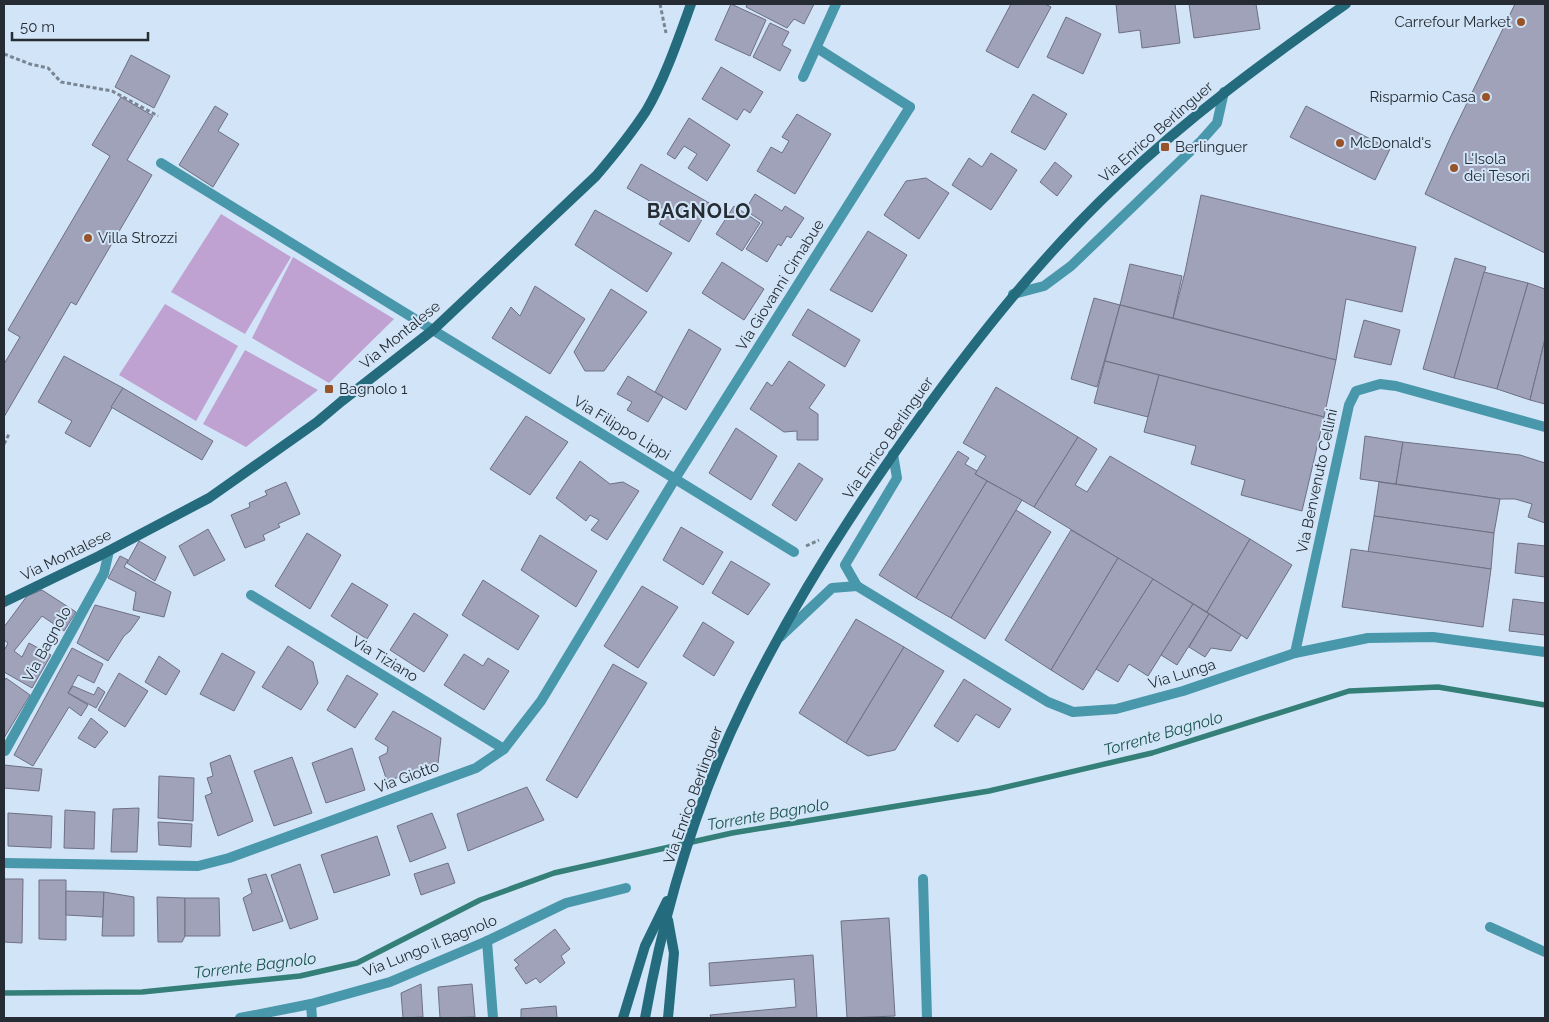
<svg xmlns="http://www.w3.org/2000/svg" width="1549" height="1022" font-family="Raleway,sans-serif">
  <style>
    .green { fill: #bfa2d1 }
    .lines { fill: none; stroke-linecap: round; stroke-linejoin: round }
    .stream { stroke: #348079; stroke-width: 5.5 }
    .building { fill: #9fa2b8; stroke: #6e7085 }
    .path { stroke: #798592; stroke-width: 3; stroke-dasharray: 4 2.5; stroke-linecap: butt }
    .lane { stroke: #4997ab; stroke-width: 10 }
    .street { stroke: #4997ab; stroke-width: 10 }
    .secondary { stroke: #246c7d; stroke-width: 10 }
    .poi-dot { fill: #985329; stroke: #d2e4f7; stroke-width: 2 }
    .labels { text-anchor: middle; stroke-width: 4; stroke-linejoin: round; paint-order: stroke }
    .poi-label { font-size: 15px; fill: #252c33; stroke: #d2e4f7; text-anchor: start }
    .street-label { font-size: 15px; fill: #252c33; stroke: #d2e4f7 }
    .water-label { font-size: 16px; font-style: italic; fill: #19534c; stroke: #d2e4f7 }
    .district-label { font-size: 20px; font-weight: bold; letter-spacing: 1px; fill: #252c33; stroke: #d2e4f7 }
  </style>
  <rect width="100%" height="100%" fill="#d2e4f7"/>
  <!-- green -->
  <g class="green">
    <path d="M221,214L291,257L245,334L171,292Z"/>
    <path d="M293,257L394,319L329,383L252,338Z"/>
    <path d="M165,304L238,346L196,421L119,375Z"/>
    <path d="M245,350L318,390L246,447L203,424Z"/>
  </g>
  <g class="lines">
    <!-- stream -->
    <path class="stream" d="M4,993L142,992L300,976L357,963L480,900L554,873L732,833L989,791L1152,753L1349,691L1438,687L1545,705"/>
  </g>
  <!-- building -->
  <g class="building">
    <path d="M731,4L766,20L750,56L715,40Z"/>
    <path d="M747,4H814L804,24L794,19L787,28L746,7Z"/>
    <path d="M1011,4H1045L1051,7L1018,68L986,51Z"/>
    <path d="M1116,4H1175L1180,43L1142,48L1140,30L1119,33Z"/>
    <path d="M1189,4H1256L1260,29L1194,38Z"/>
    <path d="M1515,4H1545V253L1425,194L1451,136Z"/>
    <path d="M1066,17L1101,34L1083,74L1047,57Z"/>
    <path d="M770,23L789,32L782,45L791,50L780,71L753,57Z"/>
    <path d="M131,55L170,76L154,108L115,87Z"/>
    <path d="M721,67L763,92L750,113L744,109L737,120L702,99Z"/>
    <path d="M1033,94L1067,114L1045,150L1011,132Z"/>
    <path d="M121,97L153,116L127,160L152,175L76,305L71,302L4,417V364L20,337L8,330L110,156L92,145Z"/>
    <path d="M215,106L228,114L218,131L239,144L213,187L179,165Z"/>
    <path d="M1306,106L1390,149L1375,180L1290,137Z"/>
    <path d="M797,114L831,134L795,194L757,171L771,147L782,153L789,141L782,137Z"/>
    <path d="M689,118L730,145L707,181L688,168L697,154L684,146L675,159L667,154Z"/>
    <path d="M991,153L1017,170L991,210L952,185L969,158L982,167Z"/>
    <path d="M1055,162L1072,176L1057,196L1040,182Z"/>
    <path d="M641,164L711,204L689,242L659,224L667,211L627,188Z"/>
    <path d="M926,178L949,193L919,239L884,215L906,181Z"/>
    <path d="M755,194L782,211L785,206L804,218L791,238L787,236L781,246L778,244L767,262L746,249L763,222L745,210Z"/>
    <path d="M1201,195L1416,247L1402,312L1346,299L1336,360L1173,318L1185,272Z"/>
    <path d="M734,206L760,223L742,251L716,234Z"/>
    <path d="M595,210L672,253L647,292L575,245Z"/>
    <path d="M868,231L907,255L872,312L830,290Z"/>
    <path d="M1455,258L1486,267L1454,378L1423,369Z"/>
    <path d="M722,262L764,289L744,320L702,293Z"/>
    <path d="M1130,264L1182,276L1173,318L1120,305Z"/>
    <path d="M1484,272L1528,283L1497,389L1454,378Z"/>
    <path d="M1528,283L1545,289V339L1530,400L1497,389Z"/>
    <path d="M535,286L585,319L550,374L492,338L511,307L520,316Z"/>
    <path d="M611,289L647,312L604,371H585L574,352Z"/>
    <path d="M1094,298L1120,305L1097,387L1071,379Z"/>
    <path d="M1120,305L1336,360L1324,417L1105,361Z"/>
    <path d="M808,309L860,340L845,367L792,335Z"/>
    <path d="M1364,320L1400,330L1391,365L1354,357Z"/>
    <path d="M689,329L721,349L686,410L655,392Z"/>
    <path d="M1545,339V404L1530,400Z"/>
    <path d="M64,356L123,388L90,447L65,433L72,421L38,402Z"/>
    <path d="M789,361L825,385L809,408L818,414V440H797V431L784,432L750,409L767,382L772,386Z"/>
    <path d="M1105,361L1159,375L1148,417L1094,403Z"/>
    <path d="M1159,375L1324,417L1302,511L1241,495L1245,480L1191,464L1196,446L1144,432Z"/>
    <path d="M628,376L663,397L648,422L627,410L632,402L617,394Z"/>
    <path d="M996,387L1078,437L1034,507L975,474L986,456L963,443Z"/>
    <path d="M123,388L213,441L202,460L111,407Z"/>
    <path d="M526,416L568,442L530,495L490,469Z"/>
    <path d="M736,428L777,456L751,500L709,473Z"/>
    <path d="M1365,436L1403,442L1396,484L1360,479Z"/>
    <path d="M1078,437L1097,449L1075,485L1087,492L1110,456L1250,539L1207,612L1034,507Z"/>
    <path d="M1403,442L1520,455L1545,463V523L1528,517L1532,504L1515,499H1500L1396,484Z"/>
    <path d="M958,451L969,458L965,464L977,471L975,474L987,481L916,598L879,575Z"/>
    <path d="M580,461L610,484L623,482L639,491L607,540L591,530L599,520L590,515L586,521L556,498Z"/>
    <path d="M799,463L823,479L796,521L772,505Z"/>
    <path d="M987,481L1022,500L951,618L916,598Z"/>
    <path d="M286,482L300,514L278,524L280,527L263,535L265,540L245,548L231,515L250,507L249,503L267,495L265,491Z"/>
    <path d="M1379,482L1500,499L1494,533L1374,516Z"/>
    <path d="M1016,510L1051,532L985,639L951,618Z"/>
    <path d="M1374,516L1494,533L1491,569L1368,552Z"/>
    <path d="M681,527L723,552L703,585L663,560Z"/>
    <path d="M208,529L225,560L194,576L179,546Z"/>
    <path d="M1071,530L1118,558L1051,670L1005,640Z"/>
    <path d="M307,533L341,555L310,609L275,586Z"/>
    <path d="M540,535L597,571L576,607L521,570Z"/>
    <path d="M1250,539L1292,565L1247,639L1207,612Z"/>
    <path d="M139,541L166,557L155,581L127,563Z"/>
    <path d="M1518,543L1545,546V577L1515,573Z"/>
    <path d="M1351,549L1491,569L1483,627L1342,607Z"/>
    <path d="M120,556L128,560L124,567L171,592L164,617L133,610L136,592L108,578Z"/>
    <path d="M1118,558L1153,579L1083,690L1051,670Z"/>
    <path d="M731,561L770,584L748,615L712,593Z"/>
    <path d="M1153,579L1193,604L1148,676L1129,664L1118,682L1096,669Z"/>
    <path d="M483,580L539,616L518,650L462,615Z"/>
    <path d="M352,583L388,605L367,639L331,616Z"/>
    <path d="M642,586L678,607L638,668L604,646Z"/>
    <path d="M42,590L76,612L64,631L42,616L14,651L22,657L29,643L51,655L32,688L4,672V651L8,643L4,640V627L27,596Z"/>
    <path d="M1513,599L1545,603V635L1509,631Z"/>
    <path d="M1193,604L1209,614L1177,665L1161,655Z"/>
    <path d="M95,605L140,617L130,631L124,636L108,661L77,643Z"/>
    <path d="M414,613L448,635L424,672L390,650Z"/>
    <path d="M1209,614L1241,635L1231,651L1211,648L1205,657L1189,647Z"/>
    <path d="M856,619L904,647L846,743L799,713Z"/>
    <path d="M703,622L734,642L714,676L683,656Z"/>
    <path d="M288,646L313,662L318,683L301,710L262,687Z"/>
    <path d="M904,647L944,671L895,750L868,756L846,743Z"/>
    <path d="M72,648L103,664L94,683L78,675L68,693L88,705L81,716L69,707L33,766L14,755Z"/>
    <path d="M222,653L255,672L234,711L200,694Z"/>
    <path d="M464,654L483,666L488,658L509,671L484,710L444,685Z"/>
    <path d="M159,656L180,671L166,695L145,682Z"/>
    <path d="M613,664L647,683L577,798L546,780Z"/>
    <path d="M119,673L148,691L125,727L98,710Z"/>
    <path d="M347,675L378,694L355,728L327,710Z"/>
    <path d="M6,678L30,695L4,738V682Z"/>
    <path d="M964,679L1011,709L999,728L976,714L958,742L934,726Z"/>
    <path d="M73,686L94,695L98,687L105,692L96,708L68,693Z"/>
    <path d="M393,711L441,738L438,764L387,781L379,757L387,753L388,747L375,739Z"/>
    <path d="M91,718L108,732L95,748L78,738Z"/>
    <path d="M352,748L365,790L326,803L312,763Z"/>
    <path d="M230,755L253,821L218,836L205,796L212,793L207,778L213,776L210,763Z"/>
    <path d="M292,757L312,813L274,826L254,771Z"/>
    <path d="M4,765L42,769L39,791L4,788Z"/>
    <path d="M159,776L194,778L193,821L158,818Z"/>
    <path d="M527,787L544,820L468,851L457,814Z"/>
    <path d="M139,808L137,852H111L113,809Z"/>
    <path d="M65,810L95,812L94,849L64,848Z"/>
    <path d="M8,813L52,816L51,848L8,846Z"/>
    <path d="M432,813L446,848L410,862L397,826Z"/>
    <path d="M158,822L192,824L191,847L159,845Z"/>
    <path d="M377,836L390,875L334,893L321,855Z"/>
    <path d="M448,863L455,883L421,895L414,874Z"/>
    <path d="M300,864L318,919L290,929L271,875Z"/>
    <path d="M266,874L283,921L253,931L243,898L252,893L248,879Z"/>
    <path d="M4,879H23L22,943L4,942Z"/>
    <path d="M39,880H66V940L39,939Z"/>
    <path d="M66,891L104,892L103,917L66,915Z"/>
    <path d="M104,892L134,897V936H102Z"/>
    <path d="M157,897L185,898V936L182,942H158Z"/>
    <path d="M185,898H219L220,936H185Z"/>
    <path d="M889,918L895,1016L847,1018L841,921Z"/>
    <path d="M555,929L570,949L561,956L565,963L540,983L536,978L526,984L515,968L519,965L514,960Z"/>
    <path d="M813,955L817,1018H711L710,1015L796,1007L794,979L710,986L709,963Z"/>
    <path d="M421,984L423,1017L403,1018L401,993Z"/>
    <path d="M472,984L475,1017L440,1018L438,987Z"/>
    <path d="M556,1006L557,1018H521V1009Z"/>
  </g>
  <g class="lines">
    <!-- path -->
    <g class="path">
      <path d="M660,4L666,33"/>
      <path d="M4,54L30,64L48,68L61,82L112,91L158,116"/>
      <path d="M4,444L9,434"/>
      <path d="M806,546L819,540"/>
    </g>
    <!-- lane -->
    <g class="lane">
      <path d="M817,48L910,107"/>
      <path d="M1013,294L1044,286L1071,266L1201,141L1217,123L1224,92"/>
      <path d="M923,879L927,1018"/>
      <path d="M1490,927L1545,952"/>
    </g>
    <!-- street -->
    <g class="street">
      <path d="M803,77L836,4"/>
      <path d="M161,163L794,552"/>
      <path d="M893,454L897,478L845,565L857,586L1048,702L1073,712L1116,709L1183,691L1295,653L1368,638L1433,637L1545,652"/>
      <path d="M251,595L504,749"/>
      <path d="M780,637L832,588L857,586"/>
      <path d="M1295,653L1349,405L1356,391L1380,384L1396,386L1545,427"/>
      <path d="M5,751L104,573L109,551"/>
      <path d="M4,863L198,866L229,858L476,768L504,749L541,701L675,479L910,107"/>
      <path d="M487,941L493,1018"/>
      <path d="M311,1004L312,1018"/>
      <path d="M240,1018L311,1004L390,982L487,941L566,903L626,888"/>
    </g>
    <!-- secondary -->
    <g class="secondary">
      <path d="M4,602L99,556L209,498L317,422L342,401L433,330L596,176C614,155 631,134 646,111C664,81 679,37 691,4"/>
      <path d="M623,1018L645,946L667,901"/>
      <path d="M645,1018C664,911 696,802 744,704C793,603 854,508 920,417C980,334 1043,255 1117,185C1188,117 1266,60 1346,4"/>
      <path d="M668,1018L674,953L668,920"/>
    </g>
  </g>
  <!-- markers -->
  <g class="poi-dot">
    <circle cx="1521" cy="22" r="5"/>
    <circle cx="1486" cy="97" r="5"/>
    <circle cx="1340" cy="143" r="5"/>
    <rect x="1160" y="142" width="10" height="10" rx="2.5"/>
    <circle cx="1454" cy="168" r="5"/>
    <circle cx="88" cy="238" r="5"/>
    <rect x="324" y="384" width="10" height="10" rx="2.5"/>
  </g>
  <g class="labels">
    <!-- poi labels -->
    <g class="poi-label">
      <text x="1511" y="27" text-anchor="end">Carrefour Market</text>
      <text x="1476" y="102" text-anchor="end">Risparmio Casa</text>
      <text x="1350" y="148">McDonald's</text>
      <text x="1175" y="152">Berlinguer</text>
      <text x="1464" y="164">L'Isola<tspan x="1464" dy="17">dei Tesori</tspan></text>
      <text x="98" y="243">Villa Strozzi</text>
      <text x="339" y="394">Bagnolo 1</text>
    </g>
    <!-- street labels -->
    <g class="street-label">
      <text transform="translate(1156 132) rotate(-41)" y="5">Via Enrico Berlinguer</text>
      <text transform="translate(780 285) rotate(-58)" y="5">Via Giovanni Cimabue</text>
      <text transform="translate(400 335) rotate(-39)" y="5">Via Montalese</text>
      <text transform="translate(622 428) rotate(31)" y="5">Via Filippo Lippi</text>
      <text transform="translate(888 438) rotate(-55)" y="5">Via Enrico Berlinguer</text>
      <text transform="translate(1317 481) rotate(-78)" y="5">Via Benvenuto Cellini</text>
      <text transform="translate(66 555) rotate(-26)" y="5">Via Montalese</text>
      <text transform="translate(47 644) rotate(-61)" y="5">Via Bagnolo</text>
      <text transform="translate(385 659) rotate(31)" y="5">Via Tiziano</text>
      <text transform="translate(1182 674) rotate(-17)" y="5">Via Lunga</text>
      <text transform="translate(407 777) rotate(-20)" y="5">Via Giotto</text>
      <text transform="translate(693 795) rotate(-70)" y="5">Via Enrico Berlinguer</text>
      <text transform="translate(430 946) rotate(-22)" y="5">Via Lungo il Bagnolo</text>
    </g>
    <!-- water labels -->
    <g class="water-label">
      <text transform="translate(1163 733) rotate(-16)" y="6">Torrente Bagnolo</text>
      <text transform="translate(768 814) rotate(-10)" y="6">Torrente Bagnolo</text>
      <text transform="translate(255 965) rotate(-7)" y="6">Torrente Bagnolo</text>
    </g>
    <!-- district labels -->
    <g class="district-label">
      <text x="699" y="218">BAGNOLO</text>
    </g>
  </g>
  <!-- border -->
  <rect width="1549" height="1022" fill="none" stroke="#252c33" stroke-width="10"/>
  <!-- scale -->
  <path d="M12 32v8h136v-8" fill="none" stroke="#252c33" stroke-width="2.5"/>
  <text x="20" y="32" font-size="15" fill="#252c33" stroke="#d2e4f7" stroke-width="4" paint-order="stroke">50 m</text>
</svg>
